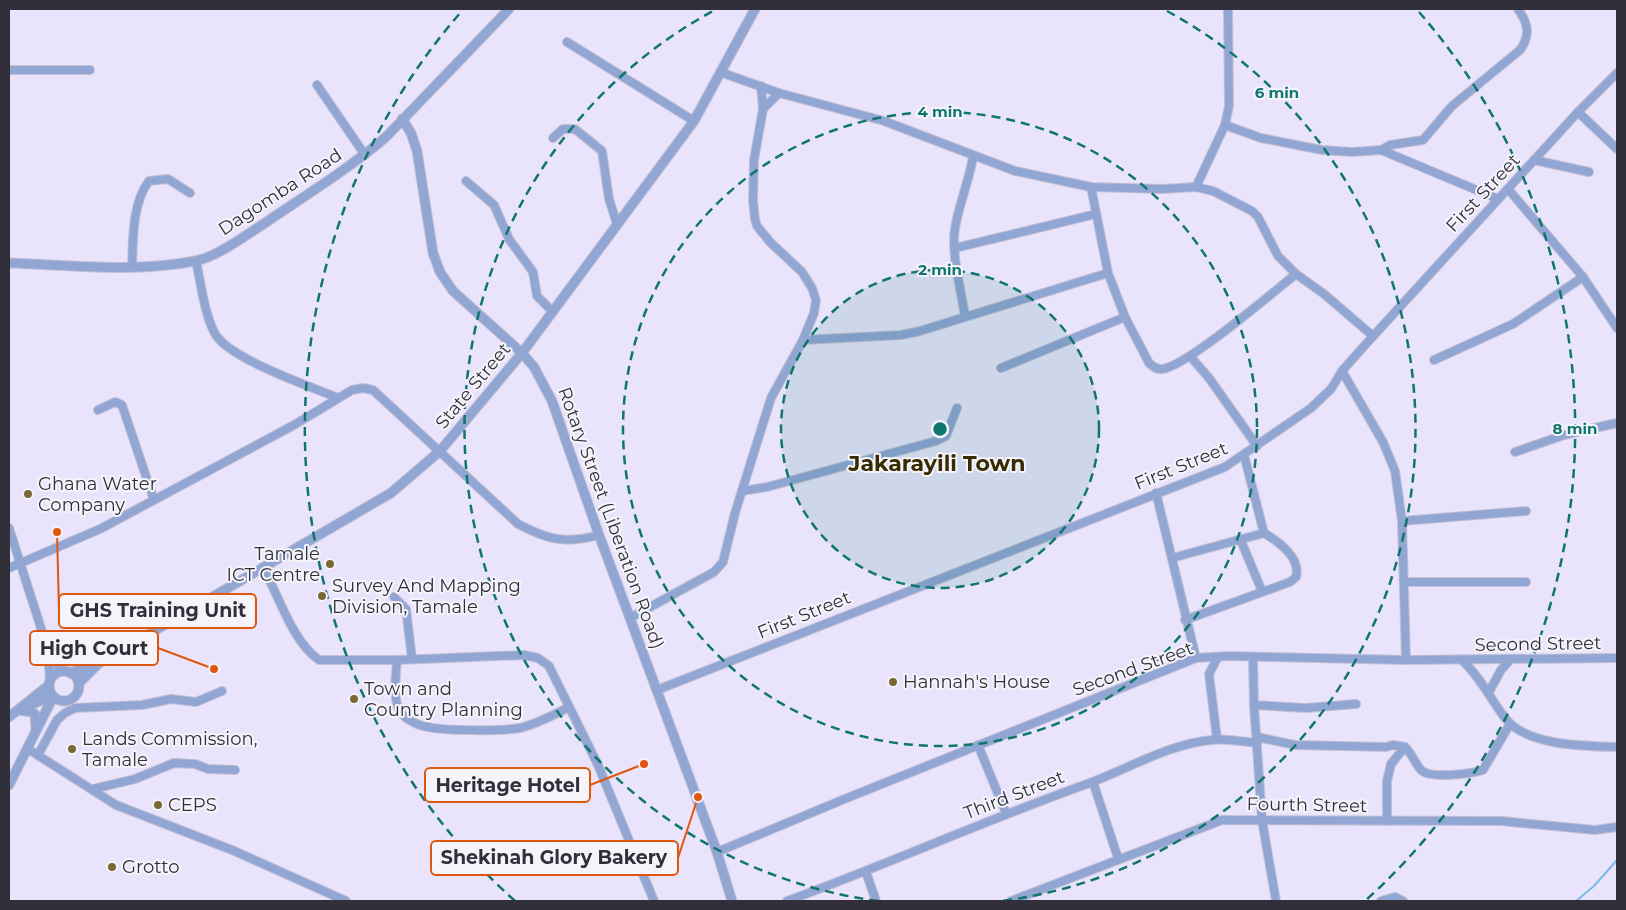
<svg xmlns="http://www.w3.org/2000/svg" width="1626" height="910" font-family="Montserrat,sans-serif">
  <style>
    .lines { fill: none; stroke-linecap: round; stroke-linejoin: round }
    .stream { stroke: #73bee6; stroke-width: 2 }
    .minor-casing { stroke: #c4c0d5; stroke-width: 10 }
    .tertiary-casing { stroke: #c4c0d5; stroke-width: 11 }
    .minor { stroke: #91a6d3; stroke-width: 8 }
    .tertiary { stroke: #91a6d3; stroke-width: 9 }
    .ring { fill: none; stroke: #0f766e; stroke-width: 2.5; stroke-dasharray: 9 6 }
    .poi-dot { fill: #7a6836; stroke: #f5f4fa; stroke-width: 2 }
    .labels { text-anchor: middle; stroke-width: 4; stroke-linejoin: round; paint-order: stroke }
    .street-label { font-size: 18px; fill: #312f3a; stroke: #f5f4fa }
    .poi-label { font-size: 18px; fill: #312f3a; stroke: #f5f4fa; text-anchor: start }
    .district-label { font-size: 22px; font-weight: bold; fill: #382b00; stroke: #f5f4fa }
    .centre { fill: #0f766e; stroke: #f5f4fa; stroke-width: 2.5 }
    .ring-label { font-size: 15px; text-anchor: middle; font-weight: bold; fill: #0f766e; stroke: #f5f4fa; stroke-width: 4; stroke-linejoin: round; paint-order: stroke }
    .leader { fill: none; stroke: #df570e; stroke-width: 2 }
    .callout-dot { fill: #df570e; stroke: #f5f4fa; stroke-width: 2 }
    .callout { fill: #f5f4fa; stroke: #df570e; stroke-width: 2 }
    .callout-label { font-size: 19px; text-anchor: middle; font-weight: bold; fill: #312f3a }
  </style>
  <rect width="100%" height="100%" fill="#e9e4fc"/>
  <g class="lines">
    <!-- stream -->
    <path class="stream" d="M1576,901L1594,886L1617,860"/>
    <defs>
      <g id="minor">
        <path d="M567,42L694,121"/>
        <path d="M9,70H90"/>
        <path d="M720,72L779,93L884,121L1015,171L1091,187L1162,189L1196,187L1213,191L1252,211L1258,217L1278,256L1296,274L1324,294L1373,336"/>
        <path d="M317,85L365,155"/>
        <path d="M763,109L779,93"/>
        <path d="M1578,112L1617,149"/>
        <path d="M1225,125L1261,138L1322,150L1352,152L1381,150L1498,199"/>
        <path d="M553,138L563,129H575L602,151L609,199L617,224"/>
        <path d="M1381,150L1390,145L1423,140L1452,106L1520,50C1531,35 1528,23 1518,9"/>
        <path d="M1534,160L1589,172"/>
        <path d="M466,181L494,205L509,239L533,272L537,296L553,312"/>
        <path d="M1091,187L1108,273L1125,317L1149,363C1153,366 1156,370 1162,369C1186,367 1272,293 1296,274"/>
        <path d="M1196,187L1225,125L1229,106L1228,9"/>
        <path d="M1508,189L1583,277L1617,328"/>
        <path d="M955,248L1096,214"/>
        <path d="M196,261C201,284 204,311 214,332C226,358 310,386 338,398"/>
        <path d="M132,267C133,240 132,203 149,181L168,179L190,193"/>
        <path d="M965,316C961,290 951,254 955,228C959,204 969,181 973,157"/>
        <path d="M803,340L901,335L920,331L1108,273"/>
        <path d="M1190,356L1209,378L1257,446"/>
        <path d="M1434,360L1513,324L1583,277"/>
        <path d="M1001,368L1125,317"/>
        <path d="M1342,371L1383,442L1395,471L1402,521L1406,660"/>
        <path d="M98,410L115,402L122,405L154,500"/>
        <path d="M1515,452L1564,435L1617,423"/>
        <path d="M742,491L767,487L936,441L946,436L957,408"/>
        <path d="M1156,493L1196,658"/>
        <path d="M1402,521L1526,511"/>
        <path d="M9,528L48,650L61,672"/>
        <path d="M1241,541L1262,591"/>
        <path d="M1172,558L1264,533L1244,455"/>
        <path d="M9,568L100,529L294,425L352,390L363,388L373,390L518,524C548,540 566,544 599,535"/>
        <path d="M263,568C280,597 291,640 319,660H397L524,655L538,658L549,666L598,765L654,901"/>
        <path d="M1405,582H1526"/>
        <path d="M394,597L406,609L412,659"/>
        <path d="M630,618L714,572L723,562L735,513L771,398L803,340L814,313L816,300L812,288L802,272L770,242L757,226L755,219L753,201L754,160L763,109L761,86"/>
        <path d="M1185,620L1290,582L1296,577C1301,558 1279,542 1264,533"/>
        <path d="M48,652L50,680"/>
        <path d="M1253,657L1254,705L1262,820L1276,901"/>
        <path d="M397,660C396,675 392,700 401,713C407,720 419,726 428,727C445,731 503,731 520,728C537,724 554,715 569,707"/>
        <path d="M1462,660C1482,679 1489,697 1505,718C1526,746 1585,746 1617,747"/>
        <path d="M657,690L1225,467L1311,408L1331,389L1342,371L1365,345L1578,112L1617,73"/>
        <path d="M1489,692L1501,670L1510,660"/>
        <path d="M1254,705L1306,708L1356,704"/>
        <path d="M1257,737L1295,745L1386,747L1393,745L1405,747C1412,754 1415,763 1421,770C1430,779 1471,774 1483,770L1510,724"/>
        <path d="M1217,739L1209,674L1218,657"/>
        <path d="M978,745L1006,813"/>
        <path d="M28,749L116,805L232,850L346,901"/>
        <path d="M38,755L57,720L65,713L75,708L142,705L171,699L196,702L222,691"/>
        <path d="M1093,782L1118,858"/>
        <path d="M93,789L135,779L174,763L195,764L208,769L235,770"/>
        <path d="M1387,821V781L1391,764L1405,747"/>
        <path d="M717,852L847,798L1196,658L1228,656L1406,660L1617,658"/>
        <path d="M866,872L876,901"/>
        <path d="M787,901C888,864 986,820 1087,784C1128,769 1168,744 1212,740C1226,738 1242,742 1257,743"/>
        <path d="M1011,901L1222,820L1501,821L1595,830L1617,827"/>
        <path d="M1381,901L1395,897L1403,901"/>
      </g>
      <g id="tertiary">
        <path d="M402,119L411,133L417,151L433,253L440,272L453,291L522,353L534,367L552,401L599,535L717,852L732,901"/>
        <path d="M9,263C70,265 134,273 195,261C217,257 246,235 265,223C306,195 347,170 386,137L509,9"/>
        <circle cx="64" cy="686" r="15"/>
        <path d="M70,673L99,663L391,493L440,451L522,353L694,121L755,9"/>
        <path d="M79,683L97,665"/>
        <path d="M28,706L52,696"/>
        <path d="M19,710L32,712L35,714L36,729"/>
        <path d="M9,717L49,685"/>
        <path d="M9,785L53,697"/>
      </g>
    </defs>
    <!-- minor casing -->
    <use href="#minor" class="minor-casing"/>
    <!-- tertiary casing -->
    <use href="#tertiary" class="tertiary-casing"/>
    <!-- minor -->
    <use href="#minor" class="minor"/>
    <!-- tertiary -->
    <use href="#tertiary" class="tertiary"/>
  </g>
  <!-- distance rings -->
  <circle cx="940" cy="429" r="159" fill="#0f766e" fill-opacity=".12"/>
  <g class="ring">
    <circle cx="940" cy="429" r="159"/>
    <circle cx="940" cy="429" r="317"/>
    <path d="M878 901A476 476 0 0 1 713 11M1167 11A476 476 0 0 1 1002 901"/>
    <path d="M515 901A635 635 0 0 1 461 12M1419 12A635 635 0 0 1 1365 901"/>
  </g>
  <!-- markers -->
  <g class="poi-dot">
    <circle cx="28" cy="494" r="5"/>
    <circle cx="330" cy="564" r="5"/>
    <circle cx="322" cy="596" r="5"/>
    <circle cx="893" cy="682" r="5"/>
    <circle cx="354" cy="699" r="5"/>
    <circle cx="72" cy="749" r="5"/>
    <circle cx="158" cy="805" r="5"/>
    <circle cx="112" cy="867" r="5"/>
  </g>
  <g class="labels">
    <!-- street labels -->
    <g class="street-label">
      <text transform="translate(280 192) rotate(-33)" y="6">Dagomba Road</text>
      <text transform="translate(1483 193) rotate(-47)" y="6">First Street</text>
      <text transform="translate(473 386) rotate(-50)" y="6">State Street</text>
      <text transform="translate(1181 466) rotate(-22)" y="6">First Street</text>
      <text transform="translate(611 518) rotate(70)" y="6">Rotary Street (Liberation Road)</text>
      <text transform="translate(804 615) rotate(-22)" y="6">First Street</text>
      <text transform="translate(1538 644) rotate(-1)" y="6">Second Street</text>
      <text transform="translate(1133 669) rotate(-20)" y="6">Second Street</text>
      <text transform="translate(1014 795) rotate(-21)" y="6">Third Street</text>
      <text transform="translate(1307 805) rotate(1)" y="6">Fourth Street</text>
    </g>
    <!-- poi labels -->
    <g class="poi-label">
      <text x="38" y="490">Ghana Water<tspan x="38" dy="21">Company</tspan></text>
      <text x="320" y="560" text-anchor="end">Tamale<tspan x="320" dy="21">ICT Centre</tspan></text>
      <text x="332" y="592">Survey And Mapping<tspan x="332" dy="21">Division, Tamale</tspan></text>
      <text x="903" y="688">Hannah's House</text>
      <text x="364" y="695">Town and<tspan x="364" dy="21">Country Planning</tspan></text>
      <text x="82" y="745">Lands Commission,<tspan x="82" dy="21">Tamale</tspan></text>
      <text x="168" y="811">CEPS</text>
      <text x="122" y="873">Grotto</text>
    </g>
    <!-- district labels -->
    <g class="district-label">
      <text x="937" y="471">Jakarayili Town</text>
    </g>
  </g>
  <circle cx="940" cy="429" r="8" class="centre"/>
  <g class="ring-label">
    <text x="1277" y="98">6 min</text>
    <text x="940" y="117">4 min</text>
    <text x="940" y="275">2 min</text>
    <text x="1575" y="434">8 min</text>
  </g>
  <!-- callouts -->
  <path class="leader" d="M57 532L59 611M214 669L158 648M644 764L590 785M698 797L678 858"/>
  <g class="callout-dot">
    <circle cx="57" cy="532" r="5"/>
    <circle cx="214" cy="669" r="5"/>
    <circle cx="644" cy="764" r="5"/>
    <circle cx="698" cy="797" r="5"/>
  </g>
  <g class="callout">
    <rect x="59" y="594" width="197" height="34" rx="5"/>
    <rect x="30" y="631" width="128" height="34" rx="5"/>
    <rect x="425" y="768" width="165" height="34" rx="5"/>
    <rect x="431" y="841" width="247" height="34" rx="5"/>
  </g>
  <g class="callout-label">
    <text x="158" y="617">GHS Training Unit</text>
    <text x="94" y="655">High Court</text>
    <text x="508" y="792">Heritage Hotel</text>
    <text x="554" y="864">Shekinah Glory Bakery</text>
  </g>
  <!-- border -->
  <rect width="1626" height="910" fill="none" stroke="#312f3a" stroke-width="20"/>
</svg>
